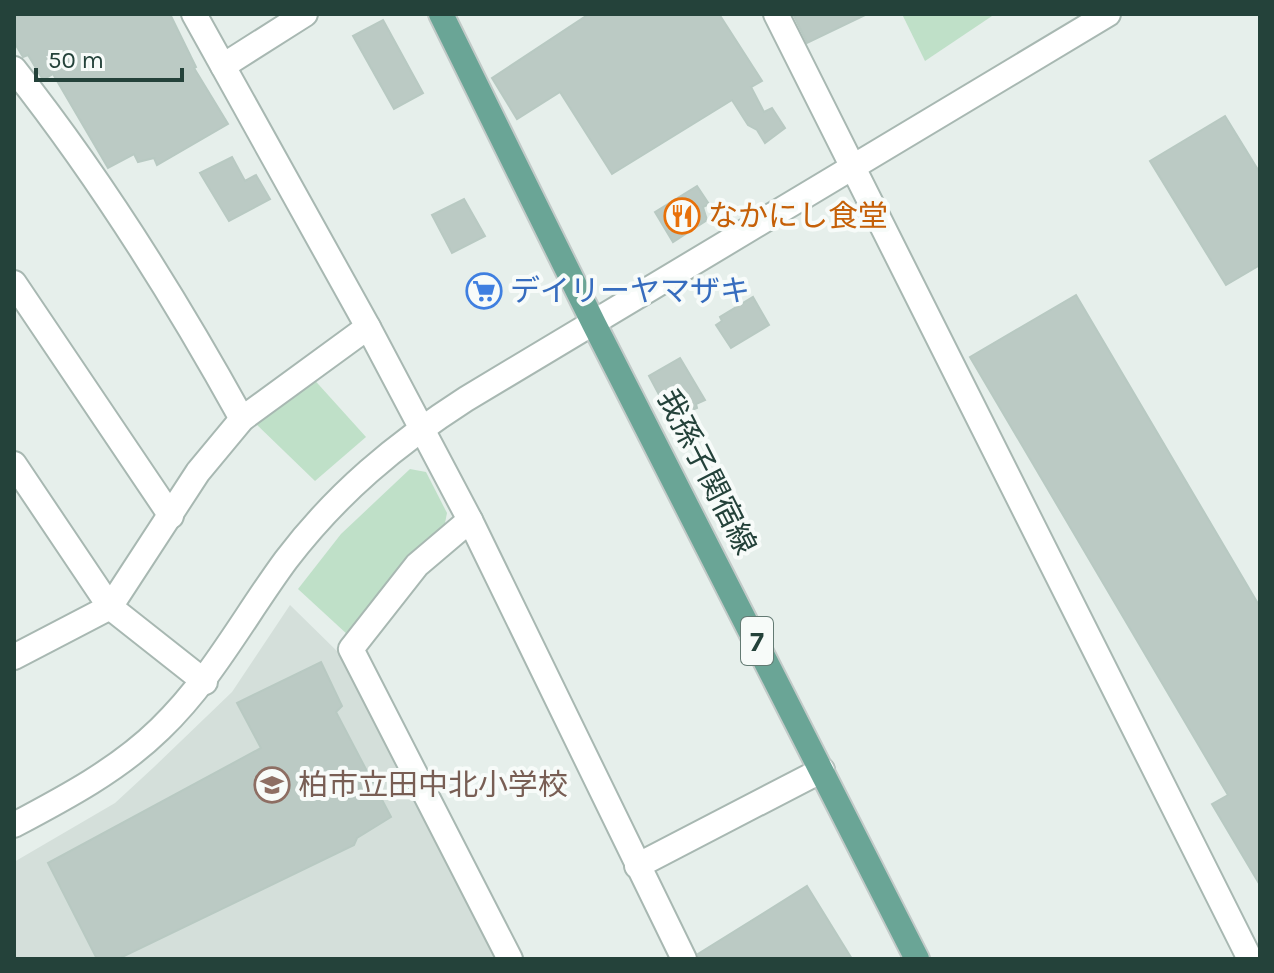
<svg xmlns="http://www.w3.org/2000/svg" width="1274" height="973" font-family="Karla,'Noto Sans JP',sans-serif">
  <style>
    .built { fill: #d4dfda }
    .green { fill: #bfe0c8 }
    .building { fill: #bbcac4; stroke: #b8c9c2; stroke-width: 2 }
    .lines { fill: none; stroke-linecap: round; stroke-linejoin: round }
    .minor-casing { stroke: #a8b8b2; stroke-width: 28 }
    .major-casing { stroke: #c2cac8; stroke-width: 28 }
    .minor { stroke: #fff; stroke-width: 24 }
    .major { stroke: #6aa596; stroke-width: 24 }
    .labels { text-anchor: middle; stroke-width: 8; stroke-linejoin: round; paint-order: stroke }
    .shield { fill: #f7fbf9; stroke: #637a73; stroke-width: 2 }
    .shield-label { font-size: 28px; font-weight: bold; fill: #24423a }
    .food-label { font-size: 30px; fill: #c56008; stroke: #f7fbf9; text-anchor: start }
    .shop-label { font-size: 30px; fill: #366cbe; stroke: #f7fbf9; text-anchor: start }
    .street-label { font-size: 30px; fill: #24423a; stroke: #f7fbf9 }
    .education-label { font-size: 30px; fill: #785e54; stroke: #f7fbf9; text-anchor: start }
  </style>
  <rect width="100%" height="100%" fill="#e6efeb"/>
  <!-- built -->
  <path class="built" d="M290,605L343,657L500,959H14V862L115,803L154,767L232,692Z"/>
  <!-- green -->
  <g class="green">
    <path d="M902,14H995L925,61Z"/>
    <path d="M310,375L366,437L315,481L253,421Z"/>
    <path d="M410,469L426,472L447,513L444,528L348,635L298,589L341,534Z"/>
  </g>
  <!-- building -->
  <g class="building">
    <path d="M14,14H170L196,67L194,68L228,124L157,165L154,158L138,162L134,154L108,168L53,74L43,80L28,55L23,57L14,42Z"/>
    <path d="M589,14H719L762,81L751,87L764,112L772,108L785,128L765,143L757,130L748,125L732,100L612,174L560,92L517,119L492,78Z"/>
    <path d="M793,14H867L807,43Z"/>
    <path d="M383,20L423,93L394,109L353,36Z"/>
    <path d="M1225,116L1260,173V265L1226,285L1150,161Z"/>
    <path d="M232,157L245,181L256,175L270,199L229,221L200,173Z"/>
    <path d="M697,186L709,204L703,207L707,220L673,242L655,212Z"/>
    <path d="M464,199L485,236L452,253L432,215Z"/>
    <path d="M1076,295L1260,607V885L1212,804L1228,795L970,357Z"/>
    <path d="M753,297L769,325L731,348L716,325L722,321L720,317Z"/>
    <path d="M680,358L705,400L696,404L697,408L672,419L649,376Z"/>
    <path d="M321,662L342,706L336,712L391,817L357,838L354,845L118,959H97L48,863L261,748L237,703Z"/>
    <path d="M807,886L852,959H699L698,954Z"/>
  </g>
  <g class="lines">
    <defs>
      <g id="minor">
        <path d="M194,14L368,327L470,520L684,959"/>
        <path d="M776,14L1250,959"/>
        <path d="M223,66L305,14"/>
        <path d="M14,69C101,179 174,296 242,419"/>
        <path d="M14,283L171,516"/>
        <path d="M14,464L110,607L205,682"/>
        <path d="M470,520L417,565L351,649L510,959"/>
        <path d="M14,657L110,607L198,472L242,419L368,327"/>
        <path d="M14,825C65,798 118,770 160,729C212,679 244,617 286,560C337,493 396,444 466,399L1108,14"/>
        <path d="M637,866L822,770"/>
      </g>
      <path id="major" d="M441,14L594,324L917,959"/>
    </defs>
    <!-- minor casing -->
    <use href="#minor" class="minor-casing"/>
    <!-- major casing -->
    <use href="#major" class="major-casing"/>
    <!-- minor -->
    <use href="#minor" class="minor"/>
    <!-- major -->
    <use href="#major" class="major"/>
  </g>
  <!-- icons -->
  <defs>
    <symbol id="restaurant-ring" viewBox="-11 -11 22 22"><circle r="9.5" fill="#f7fbf9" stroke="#e8710a" stroke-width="1.5"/><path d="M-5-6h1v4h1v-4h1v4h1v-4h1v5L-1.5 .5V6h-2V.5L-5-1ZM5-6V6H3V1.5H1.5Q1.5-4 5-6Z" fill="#e8710a"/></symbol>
    <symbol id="supermarket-ring" viewBox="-11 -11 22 22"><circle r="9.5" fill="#f7fbf9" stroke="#3f7fe0" stroke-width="1.5"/><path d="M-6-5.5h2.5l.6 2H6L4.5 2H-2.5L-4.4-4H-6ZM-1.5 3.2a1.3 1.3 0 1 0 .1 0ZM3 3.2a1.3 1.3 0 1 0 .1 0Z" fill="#3f7fe0"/></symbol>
    <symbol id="school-ring" viewBox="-11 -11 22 22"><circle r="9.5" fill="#f7fbf9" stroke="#8d6e63" stroke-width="1.5"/><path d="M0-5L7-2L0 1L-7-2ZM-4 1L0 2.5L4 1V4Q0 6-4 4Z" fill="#8d6e63"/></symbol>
  </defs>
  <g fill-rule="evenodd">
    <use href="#restaurant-ring" x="662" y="196" width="40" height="40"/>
    <use href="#supermarket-ring" x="464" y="271" width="40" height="40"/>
    <use href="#school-ring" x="252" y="765" width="40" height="40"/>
  </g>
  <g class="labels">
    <!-- shield labels -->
    <rect class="shield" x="741" y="617" width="32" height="48" rx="6"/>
    <g class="shield-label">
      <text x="757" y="651">7</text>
    </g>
    <!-- food labels -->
    <g class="food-label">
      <text x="708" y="226">なかにし食堂</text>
    </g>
    <!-- shop labels -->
    <g class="shop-label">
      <text x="510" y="301">デイリーヤマザキ</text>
    </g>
    <!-- street labels -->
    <g class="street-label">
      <text transform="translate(707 472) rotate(63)" y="10">我孫子関宿線</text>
    </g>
    <!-- education labels -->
    <g class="education-label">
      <text x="298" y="795">柏市立田中北小学校</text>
    </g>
  </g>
  <!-- border -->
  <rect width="1274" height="973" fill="none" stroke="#24423a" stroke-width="32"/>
  <!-- scale -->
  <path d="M36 68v12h146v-12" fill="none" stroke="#24423a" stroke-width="4"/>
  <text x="48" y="68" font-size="24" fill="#24423a" stroke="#f7fbf9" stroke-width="6" paint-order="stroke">50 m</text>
</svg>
